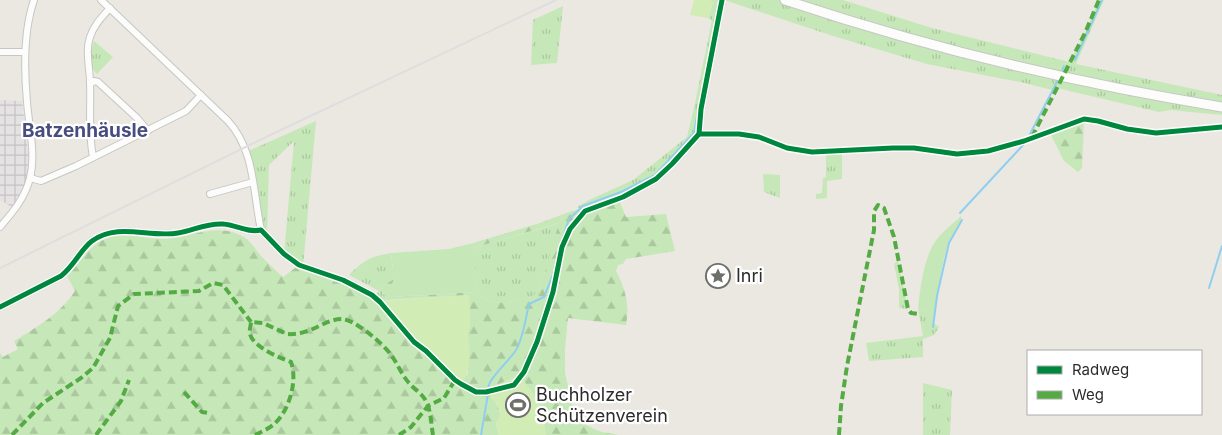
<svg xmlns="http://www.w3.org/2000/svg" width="1222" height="435" font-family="Inter,sans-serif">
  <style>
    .industrial { fill: url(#industrial-grid) }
    .grass { fill: url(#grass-tufts) }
    .forest { fill: url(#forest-firs) }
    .garden { fill: #c6e8b8 }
    .pitch { fill: #d2ecb5 }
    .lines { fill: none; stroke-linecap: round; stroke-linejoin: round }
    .stream { stroke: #90cef0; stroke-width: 2 }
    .minor-casing { stroke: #c7c6c6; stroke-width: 8 }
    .secondary-casing { stroke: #c7c6c6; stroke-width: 11 }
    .minor { stroke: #fcfcfa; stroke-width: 6 }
    .secondary { stroke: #fcfcfa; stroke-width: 9 }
    .rail { stroke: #dededf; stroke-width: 2 }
    .quiet { stroke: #54ab44; stroke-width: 4; stroke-dasharray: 8 4; stroke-linecap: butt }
    .cycleway-casing { stroke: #fff; stroke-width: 8 }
    .cycleway { stroke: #00873e; stroke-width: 5 }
    .labels { text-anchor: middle; stroke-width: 4.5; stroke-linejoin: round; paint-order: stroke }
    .poi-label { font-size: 18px; fill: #2c2c2c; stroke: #fff; text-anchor: start }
    .neighbourhood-label { font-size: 19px; font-weight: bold; fill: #484d80; stroke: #fff }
  </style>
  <defs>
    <pattern id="industrial-grid" width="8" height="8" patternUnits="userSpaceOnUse" patternTransform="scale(1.25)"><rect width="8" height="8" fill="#e5e2e4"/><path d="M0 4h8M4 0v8" fill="none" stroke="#c5c2c4"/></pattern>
    <pattern id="grass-tufts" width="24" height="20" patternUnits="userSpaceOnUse" patternTransform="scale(1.25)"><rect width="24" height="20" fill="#c6e8b8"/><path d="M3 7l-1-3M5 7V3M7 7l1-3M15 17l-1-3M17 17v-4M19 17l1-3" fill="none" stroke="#aac79e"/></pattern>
    <pattern id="forest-firs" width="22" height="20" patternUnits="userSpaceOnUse" patternTransform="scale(1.25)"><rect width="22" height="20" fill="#c6e8b8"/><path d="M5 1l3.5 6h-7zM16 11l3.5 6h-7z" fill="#aac79e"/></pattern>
  </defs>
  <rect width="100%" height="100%" fill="#eae8e1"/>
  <!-- industrial -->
  <path class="industrial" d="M0,100L22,101L28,151L31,163L30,178L15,209L0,200Z"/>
  <!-- grass -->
  <g class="grass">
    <path d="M708,0H721L697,133L656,179L585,211L577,207L589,200L633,180L687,137L694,108L712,20L708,18L713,2Z"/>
    <path d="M724,0H843L932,28L1069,62L1085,33L1099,0H1104L1076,64L1222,95V115L1170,110L1159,112L1057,88L1056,91L1025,83L927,64L833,36Z"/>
    <path d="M563,6L557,63L531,65L533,20Z"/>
    <path d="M94,41L113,57L97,74C88,66 91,52 94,41Z"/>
    <path d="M316,121L303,267L284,254L294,141L269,165L267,235L261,230L246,152Z"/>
    <path d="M826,152H842V179L827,181V198L816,199V194L822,193L823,178L826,177Z"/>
    <path d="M763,174L780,175V198L764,192Z"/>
    <path d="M560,223L542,282L539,289L533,297C510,300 494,310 476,292L473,248Z"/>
    <path d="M391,253L394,279L380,288L388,300L382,301L375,296L379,291L349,275C364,260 370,257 391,253Z"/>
    <path d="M898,260L899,265L908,309L899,308V289L894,264Z"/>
    <path d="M918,309L935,314L934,323L939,327L934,335L923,339V357L869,361L866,343L923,336Z"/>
    <path d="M923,383L952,390L950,435H923Z"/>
  </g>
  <!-- forest -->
  <g class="forest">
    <path d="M1084,119L1082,168L1078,172L1064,161L1049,131Z"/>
    <path d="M618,198L626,217L666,214L675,251L626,259L623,264L618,265L616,271C625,287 630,306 626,325L568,318L565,349V373L574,412L585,424L594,429L602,432L619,435H546C542,411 537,390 515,377L491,388C493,398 498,406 501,415L496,423L498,435H0V353L3,357L18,349L14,341C37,327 60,314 75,291L67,276C79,265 87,248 101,241C126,229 141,240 165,239C191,238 214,223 240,235C250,239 254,248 261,256C268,263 275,270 283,277L299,265L370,297L379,303L412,344L466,376L468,373V330L470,327L469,295L388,300L380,288L394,279L391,297L476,292C494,310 510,300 532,297L539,289L542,282L559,223L473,248V243L537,224L572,211L580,210L585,211Z"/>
  </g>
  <!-- garden -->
  <g class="garden">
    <path d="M961,216C963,226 952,235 948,244C941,266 939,291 935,314L918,309C920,289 924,254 938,238C944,230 954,223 961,216Z"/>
    <path d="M473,243L476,292L391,297L385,290C392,284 398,279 390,271L393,269L391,253L449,249Z"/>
  </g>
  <!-- pitch -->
  <g class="pitch">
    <path d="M694,0H708L713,2L708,18L690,15Z"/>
    <path d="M469,295L470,327L468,330C469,351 473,362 463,382L456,379L438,358L406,331L382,301Z"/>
    <path d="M515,377H521L532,392L541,409L546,435H498L496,423L501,415L496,402L490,397L491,388Z"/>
  </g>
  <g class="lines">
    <!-- stream -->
    <g class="stream">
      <path d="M1075,60L1102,0"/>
      <path d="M1061,74L1064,66"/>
      <path d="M1030,134L1059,78"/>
      <path d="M960,213L1025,143"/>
      <path d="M563,237L569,219L583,206L621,192L655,175L694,133L698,111"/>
      <path d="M1209,288L1222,246"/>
      <path d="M933,327L937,296L949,243L962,220"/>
      <path d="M488,389C488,379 509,361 516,350C523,339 526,317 529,304L544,297L554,272"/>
      <path d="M481,435L488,394"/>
    </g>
    <defs>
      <g id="minor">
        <path d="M101,0L228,121C255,150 253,193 261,230"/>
        <path d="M0,52H25"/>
        <path d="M90,84L94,81L98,82L137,118L148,131"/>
        <path d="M93,157C88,131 91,110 90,83C90,68 85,52 90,37C94,25 102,17 110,8"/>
        <path d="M30,178L41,181L76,166L186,111L201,95"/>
        <path d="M210,194L253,182"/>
        <path d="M0,227C13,212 25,198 30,178C36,154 29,127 27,102C24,69 23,32 34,0"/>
        <path d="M261,230L284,254L299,265L343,280L372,295L380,302L414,342L426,351L455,380L461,384L476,392H486L514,385L524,372L537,342L553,292L562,247L570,229L585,211L623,197L656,179L672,164L699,134L701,109L722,0"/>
        <path d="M0,307L61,276C74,266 81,249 92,241C118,222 149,238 178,233C194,230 207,223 223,224C237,225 247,233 261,230"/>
      </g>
      <path id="secondary" d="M785,0C928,48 1074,83 1222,107"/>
    </defs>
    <!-- minor casing -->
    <use href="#minor" class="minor-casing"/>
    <!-- secondary casing -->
    <use href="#secondary" class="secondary-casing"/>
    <!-- minor -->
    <use href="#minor" class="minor"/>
    <!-- secondary -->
    <use href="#secondary" class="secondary"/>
    <!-- rail -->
    <path class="rail" d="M0,268L266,137L556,0"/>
    <!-- quiet -->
    <g class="quiet">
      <path d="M1032,137L1085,33L1099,0"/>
      <path d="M184,392L202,412L208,413"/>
      <path d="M12,435L43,403L81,378L93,368L110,338L118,306L134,294L199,291L213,283L223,285L251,322"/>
      <path d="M96,435L121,401L129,380"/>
      <path d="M255,435C261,432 268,429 273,425C289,412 298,381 291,362C280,358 253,347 250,334C249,330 251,325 251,322L263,323L287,334C310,336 324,319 342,319C354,319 385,345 391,355C398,364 402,376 410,384C414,389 420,392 424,398C431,407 431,424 433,435"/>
      <path d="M399,435L411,427L428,406L444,398L455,380"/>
      <path d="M839,435L841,406L847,366L874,230V211L878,205L884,208L894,237L908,309L911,313L919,314"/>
    </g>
    <defs>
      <g id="cycleway">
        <path d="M699,134H739L759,137L787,148L812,152L893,148H914L957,154L988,151L1024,141L1084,119L1098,121L1127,129L1156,133L1222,127"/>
        <path d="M0,307L61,276C74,266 81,249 92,241C118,222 149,238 178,233C194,230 207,223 223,224C237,225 247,233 261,230L284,254L299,265L343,280L372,295L380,302L414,342L426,351L455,380L461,384L476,392H486L514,385L524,372L537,342L553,292L562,247L570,229L585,211L623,197L656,179L672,164L699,134L701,109L722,0"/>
      </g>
    </defs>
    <!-- cycleway casing -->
    <use href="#cycleway" class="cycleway-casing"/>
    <!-- cycleway -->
    <use href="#cycleway" class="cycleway"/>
  </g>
  <!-- icons -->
  <defs>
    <symbol id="sight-ring" viewBox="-11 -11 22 22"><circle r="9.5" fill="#fff" stroke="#6e6e6b" stroke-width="1.5"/><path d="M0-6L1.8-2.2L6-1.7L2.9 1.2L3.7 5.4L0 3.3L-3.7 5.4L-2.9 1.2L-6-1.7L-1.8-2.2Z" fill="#6e6e6b"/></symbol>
    <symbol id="stadium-ring" viewBox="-11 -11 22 22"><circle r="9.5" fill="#fff" stroke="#6e6e6b" stroke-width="1.5"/><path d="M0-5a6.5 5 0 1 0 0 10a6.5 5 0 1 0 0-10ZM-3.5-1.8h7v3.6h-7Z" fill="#6e6e6b"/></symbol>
  </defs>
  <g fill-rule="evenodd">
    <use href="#sight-ring" x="704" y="262" width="28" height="28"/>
    <use href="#stadium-ring" x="504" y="391" width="28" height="28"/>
  </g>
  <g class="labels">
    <!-- poi labels -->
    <g class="poi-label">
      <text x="736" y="282">Inri</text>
      <text x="536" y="401">Buchholzer<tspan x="536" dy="21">Schützenverein</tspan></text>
    </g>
    <!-- neighbourhood labels -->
    <g class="neighbourhood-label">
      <text x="85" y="137">Batzenhäusle</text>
    </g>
  </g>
  <!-- legend -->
  <rect x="1027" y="350" width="175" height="65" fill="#ffffff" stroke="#ababab"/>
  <rect x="1037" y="366" width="25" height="8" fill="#00873e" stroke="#ababab"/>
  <text x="1072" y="375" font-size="15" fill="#2c2c2c">Radweg</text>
  <rect x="1037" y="391" width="25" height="8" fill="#54ab44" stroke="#ababab"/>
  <text x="1072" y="400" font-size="15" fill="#2c2c2c">Weg</text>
</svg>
